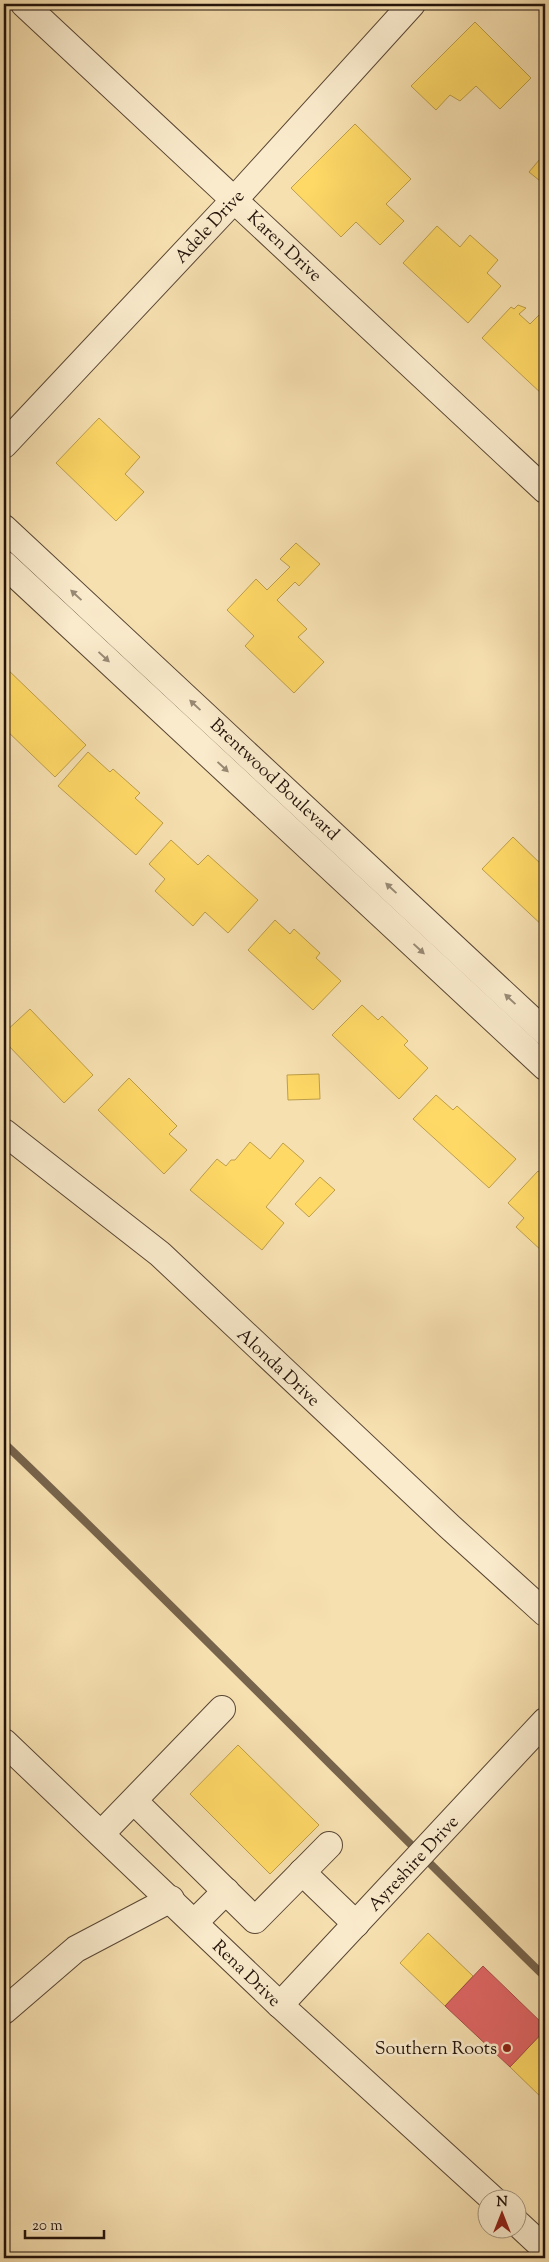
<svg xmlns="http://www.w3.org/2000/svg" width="549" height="2262" font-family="'Sorts Mill Goudy',serif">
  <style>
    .homes { fill: #ffd966; stroke: #bd9e4a }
    .shops { fill: #e06666; stroke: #a74d4a }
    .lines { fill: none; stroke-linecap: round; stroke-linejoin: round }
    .stream { stroke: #77644c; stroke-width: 8 }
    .minor-casing { stroke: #584634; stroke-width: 28 }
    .minor { stroke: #faebcc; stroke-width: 26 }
    .oneway { fill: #998a75 }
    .poi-dot { fill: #8f2418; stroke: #faebcc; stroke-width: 2 }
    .labels { text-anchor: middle; stroke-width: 5; stroke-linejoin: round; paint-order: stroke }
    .street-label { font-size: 18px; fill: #23130a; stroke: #faebcc }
    .poi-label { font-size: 18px; fill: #23130a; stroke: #faebcc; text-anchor: end }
  </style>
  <rect width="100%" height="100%" fill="#f7e0b0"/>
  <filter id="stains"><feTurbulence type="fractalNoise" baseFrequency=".004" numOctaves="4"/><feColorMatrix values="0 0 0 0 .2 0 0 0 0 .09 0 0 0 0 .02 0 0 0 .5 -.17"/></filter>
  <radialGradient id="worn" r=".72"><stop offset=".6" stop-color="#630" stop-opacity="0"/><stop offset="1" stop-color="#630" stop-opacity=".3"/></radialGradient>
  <!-- homes -->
  <g class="homes">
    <path d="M475,22L531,78L500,109L476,86L460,101L450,95L436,110L411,86Z"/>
    <path d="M355,124L411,179L386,204L404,221L380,245L356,222L341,237L291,188Z"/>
    <path d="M545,153V185L529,172Z"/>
    <path d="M437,226L460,247L470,235L498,260L487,273L501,286L468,323L403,263Z"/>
    <path d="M518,305L526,308L519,314L530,324L545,309V393L543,395L482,338L511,307L514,309Z"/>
    <path d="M99,418L140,457L125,474L144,492L116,521L56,463Z"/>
    <path d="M296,543L320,564L299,586L295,582L277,600L307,629L298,637L324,662L294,693L245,646L254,636L227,610L256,579L267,590L290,567L280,559Z"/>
    <path d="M4,666L86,745L55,777L4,728Z"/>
    <path d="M88,752L110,772L113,769L140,793L135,798L163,823L136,855L58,786Z"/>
    <path d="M513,837L545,868V928L482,869Z"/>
    <path d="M171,840L198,865L208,855L258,900L228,933L205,912L193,926L155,891L165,879L149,864Z"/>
    <path d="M275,920L290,934L294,929L320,953L316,958L341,981L313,1010L248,950Z"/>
    <path d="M362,1005L378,1020L382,1016L408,1041L404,1045L428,1068L399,1099L332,1035Z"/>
    <path d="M30,1009L93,1075L64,1103L4,1041V1033Z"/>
    <path d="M319,1074L320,1099L288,1100L287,1075Z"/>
    <path d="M129,1078L177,1126L169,1134L187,1150L164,1174L98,1110Z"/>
    <path d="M436,1095L453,1110L457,1106L516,1159L489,1188L413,1119Z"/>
    <path d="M250,1142L270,1159L283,1143L304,1161L266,1207L284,1223L262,1250L190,1190L217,1159L226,1166L231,1160H235Z"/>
    <path d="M538,1171L545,1177V1249L543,1252L516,1227L524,1218L508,1203Z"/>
    <path d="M320,1177L335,1190L309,1217L295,1204Z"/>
    <path d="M238,1745L319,1825L270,1874L190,1794Z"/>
    <path d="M428,1933L473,1976L445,2006L400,1963Z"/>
    <path d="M545,2030V2101L510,2067Z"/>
  </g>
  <!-- shops -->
  <path class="shops" d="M483,1966L545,2026V2030L510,2067L445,2006Z"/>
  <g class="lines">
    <!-- stream -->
    <path class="stream" d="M4,1443C187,1618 364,1800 545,1977"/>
    <defs>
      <g id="minor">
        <path d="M24,4L545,490"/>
        <path d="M4,445L235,199L412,4"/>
        <path d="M4,528L545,1032"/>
        <path d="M4,564L545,1067"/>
        <path d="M4,1132L160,1254L449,1526L545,1613"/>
        <path d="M4,1742L280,2005L494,2200"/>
        <path d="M134,1801L255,1920L329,1845"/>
        <path d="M101,1834L222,1709"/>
        <path d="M302,1872L356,1924"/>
        <path d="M195,1922L226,1891"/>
        <path d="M280,2005L545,1721"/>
        <path d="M4,2011L76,1949L171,1899"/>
        <path d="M516,2222L545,2249"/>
      </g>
    </defs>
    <!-- minor casing -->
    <use href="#minor" class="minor-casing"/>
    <!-- minor -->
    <use href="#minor" class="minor"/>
  </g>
  <!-- one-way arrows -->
  <defs><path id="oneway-solid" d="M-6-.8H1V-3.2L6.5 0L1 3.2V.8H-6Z" transform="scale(1.25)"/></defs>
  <g class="oneway">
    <use href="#oneway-solid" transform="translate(76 595) rotate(-137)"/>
    <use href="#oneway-solid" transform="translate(104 657) rotate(43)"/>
    <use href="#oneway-solid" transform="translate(195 705) rotate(-137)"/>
    <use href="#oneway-solid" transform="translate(223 767) rotate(43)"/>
    <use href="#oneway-solid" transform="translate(391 888) rotate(-137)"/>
    <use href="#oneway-solid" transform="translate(419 949) rotate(43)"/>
    <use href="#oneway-solid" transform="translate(510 999) rotate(-137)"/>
  </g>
  <!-- markers -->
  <circle class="poi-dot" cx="507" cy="2048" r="5"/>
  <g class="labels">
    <!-- street labels -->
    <g class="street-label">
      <text transform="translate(209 226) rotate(-47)" y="6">Adele Drive</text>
      <text transform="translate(285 246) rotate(43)" y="6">Karen Drive</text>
      <text transform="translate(275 779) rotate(43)" y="6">Brentwood Boulevard</text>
      <text transform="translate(279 1367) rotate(43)" y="6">Alonda Drive</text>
      <text transform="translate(413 1863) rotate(-47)" y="6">Ayreshire Drive</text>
      <text transform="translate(247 1973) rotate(44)" y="6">Rena Drive</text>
    </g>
    <!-- poi labels -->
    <g class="poi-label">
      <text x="497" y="2054">Southern Roots</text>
    </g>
  </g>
  <!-- margin -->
  <rect width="549" height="2262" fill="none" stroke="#f7e0b0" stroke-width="20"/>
  <rect x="5" y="5" width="539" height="2252" fill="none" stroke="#23130a" stroke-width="2.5"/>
  <rect x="10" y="10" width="529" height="2242" fill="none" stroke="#23130a"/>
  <!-- north arrow -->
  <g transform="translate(502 2214)"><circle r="24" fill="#faebcc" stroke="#a4957e"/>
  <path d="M0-4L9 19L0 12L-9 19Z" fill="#8f2418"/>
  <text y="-8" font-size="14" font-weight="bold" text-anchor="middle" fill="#23130a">N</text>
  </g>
  <!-- scale -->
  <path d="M25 2230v8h79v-8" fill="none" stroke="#23130a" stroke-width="2.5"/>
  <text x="32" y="2230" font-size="15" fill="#23130a" stroke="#faebcc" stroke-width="4" paint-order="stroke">20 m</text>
  <rect width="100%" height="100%" filter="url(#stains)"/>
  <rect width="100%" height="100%" fill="url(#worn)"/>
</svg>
